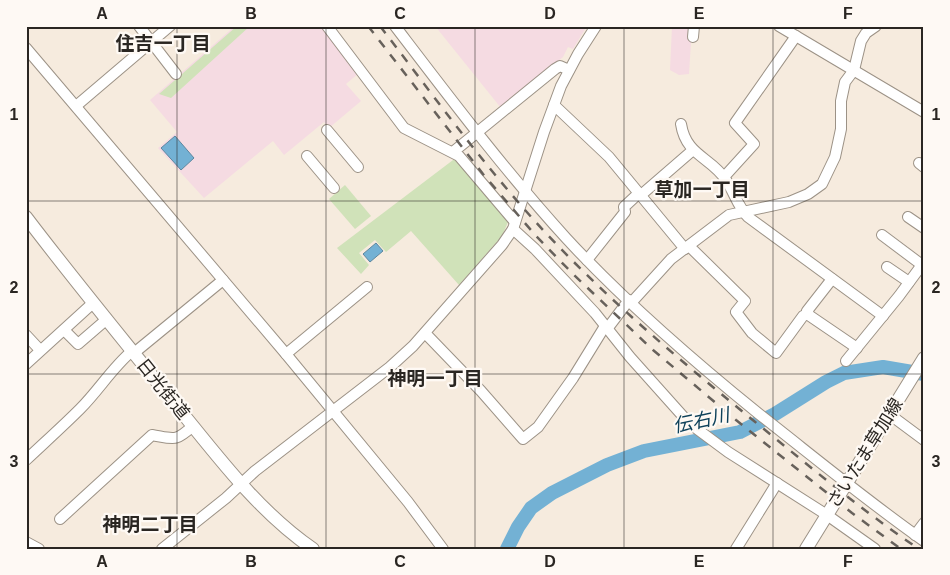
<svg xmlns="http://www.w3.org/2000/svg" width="950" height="575" font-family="Arial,'Noto Sans JP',sans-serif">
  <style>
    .education { fill: #f5dbe2 }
    .green { fill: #d0e2b9 }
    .water { fill: #73b1d4; stroke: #5d879f }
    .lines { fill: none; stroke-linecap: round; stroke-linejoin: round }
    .river { stroke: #73b1d4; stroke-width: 14 }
    .minor-casing { stroke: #9c9286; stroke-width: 12 }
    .major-casing { stroke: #9c9286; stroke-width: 14 }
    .minor { stroke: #fff; stroke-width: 10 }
    .major { stroke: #fff; stroke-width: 12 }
    .rail { stroke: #67615b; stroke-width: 2.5; stroke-dasharray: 9 9; stroke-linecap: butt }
    .grid { fill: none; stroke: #2a2622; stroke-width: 1; stroke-opacity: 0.55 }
    .labels { text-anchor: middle; stroke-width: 4.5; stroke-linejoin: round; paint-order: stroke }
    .street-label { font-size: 18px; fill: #2a2622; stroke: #fef9f4 }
    .neighbourhood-label { font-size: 19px; font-weight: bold; fill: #2a2622; stroke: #fef9f4 }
    .water-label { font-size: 19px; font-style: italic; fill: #0e415a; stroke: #fef9f4 }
    .neatline { fill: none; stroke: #2a2622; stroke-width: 2 }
    .grid-label { font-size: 16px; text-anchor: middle; font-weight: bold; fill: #2a2622 }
  </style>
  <rect width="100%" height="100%" fill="#f6ebde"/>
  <!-- education -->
  <g class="education">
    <path d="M235,26H323L359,73L346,84L361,101L329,128L324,122L284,155L273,141L204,198L158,148L177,132L150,100Z"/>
    <path d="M435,26H587L573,49L568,47L563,57L501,108Z"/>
    <path d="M672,26L692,27L689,74L679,75L670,70Z"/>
  </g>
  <!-- green -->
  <g class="green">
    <path d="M237,26H271L266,29L250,26L171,98L159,94Z"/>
    <path d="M457,157L508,222L502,236L459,285L411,231L386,252L375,240L359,253L369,265L361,274L337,248Z"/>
    <path d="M345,185L371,216L355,229L329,199Z"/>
  </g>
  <!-- water -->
  <g class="water">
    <path d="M175,136L194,158L181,170L161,148Z"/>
    <path d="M376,243L383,251L370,262L363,254Z"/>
  </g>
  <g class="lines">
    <!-- river -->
    <path class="river" d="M507,549L518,527L531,508L552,493L607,465L644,451L740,432L775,414L826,382L844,373L883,367L924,374"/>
    <defs>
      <g id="minor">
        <path d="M139,26L176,74"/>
        <path d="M327,26L404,128L459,156L515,222"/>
        <path d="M395,26C450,98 505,171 566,238C625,302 691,359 759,414C814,457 867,501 924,541"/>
        <path d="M779,26L924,112"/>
        <path d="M693,37L694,26"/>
        <path d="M26,48L286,354L408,502L443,549"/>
        <path d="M554,105L609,157L685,249"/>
        <path d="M76,106L170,26"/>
        <path d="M681,124C686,156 711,157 726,180C734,192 738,207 748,217L883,316"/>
        <path d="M327,130L358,167"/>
        <path d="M453,152L555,69L560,66L569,70"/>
        <path d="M307,156L334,188"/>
        <path d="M919,163L924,167"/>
        <path d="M724,177L754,144L735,123L796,36"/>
        <path d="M641,195L693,150"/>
        <path d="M908,217L924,228"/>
        <path d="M513,229L535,249L595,313L630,357L689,423L728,452L827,515L875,549"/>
        <path d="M882,235L922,265"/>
        <path d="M689,246L745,301L736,312L752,333L776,353L803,316L808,314"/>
        <path d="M587,260L625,212L624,207L639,193"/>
        <path d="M887,267L909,282"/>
        <path d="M832,279L807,311L810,316L857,348"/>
        <path d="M631,303L671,259L729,215L789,202L808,194L822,184L835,157L841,129V101L845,82L854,70L861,41L866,33L876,26"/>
        <path d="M607,329L629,300"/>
        <path d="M64,330L78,344L107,319"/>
        <path d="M425,333L481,391L523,439L538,427L573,378L605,326"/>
        <path d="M26,335L40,350"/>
        <path d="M134,353L223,280"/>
        <path d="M286,354L367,287"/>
        <path d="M846,361L899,296L924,262"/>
        <path d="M26,364L93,303"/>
        <path d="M889,414L924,440"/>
        <path d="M26,460C44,443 63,426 80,409C99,390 112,368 132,351"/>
        <path d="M60,519L152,435C175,439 175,442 193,426"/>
        <path d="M915,535L924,523"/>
        <path d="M26,542L39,549"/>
        <path d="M162,549L226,498L255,471L390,367L413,346L502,245L513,229L544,132L561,86L578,54L596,26"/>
        <path d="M736,549L777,483"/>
      </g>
      <g id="major">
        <path d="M26,217C73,279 122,338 170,398C214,451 255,509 313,549"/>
        <path d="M806,549L924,358"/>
      </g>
    </defs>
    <!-- minor casing -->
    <use href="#minor" class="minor-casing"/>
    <!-- major casing -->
    <use href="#major" class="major-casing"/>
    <!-- minor -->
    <use href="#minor" class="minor"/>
    <!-- major -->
    <use href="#major" class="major"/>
    <!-- rail -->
    <g class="rail">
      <path d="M368,26L483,174L536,236L574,275L653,350L736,420L852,513L901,549"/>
      <path d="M380,26C433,95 484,166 543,230C608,300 681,361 754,421C808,465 861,510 919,549"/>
    </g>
  </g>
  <!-- grid -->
  <path class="grid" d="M177,26V549M326,26V549M475,26V549M624,26V549M773,26V549M26,201H924M26,374H924"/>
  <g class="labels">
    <!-- street labels -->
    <g class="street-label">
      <text transform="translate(163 389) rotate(51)" y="6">日光街道</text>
      <text transform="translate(865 453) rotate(-58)" y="6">さいたま草加線</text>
    </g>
    <!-- neighbourhood labels -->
    <g class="neighbourhood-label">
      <text x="163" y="50">住吉一丁目</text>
      <text x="702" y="196">草加一丁目</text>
      <text x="435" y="385">神明一丁目</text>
      <text x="150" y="531">神明二丁目</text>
    </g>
    <!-- water labels -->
    <g class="water-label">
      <text transform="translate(701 420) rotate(-12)" y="7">伝右川</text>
    </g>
  </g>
  <!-- border -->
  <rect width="950" height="575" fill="none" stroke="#fef9f4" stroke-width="55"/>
  <rect x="28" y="28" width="894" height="520" class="neatline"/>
  <g class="grid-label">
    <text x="102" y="19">A</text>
    <text x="251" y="19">B</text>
    <text x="400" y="19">C</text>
    <text x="550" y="19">D</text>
    <text x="699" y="19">E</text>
    <text x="848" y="19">F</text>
    <text x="14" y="120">1</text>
    <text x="936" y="120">1</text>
    <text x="14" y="293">2</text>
    <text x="936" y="293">2</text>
    <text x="14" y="467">3</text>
    <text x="936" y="467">3</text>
    <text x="102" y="567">A</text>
    <text x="251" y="567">B</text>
    <text x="400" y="567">C</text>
    <text x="550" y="567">D</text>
    <text x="699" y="567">E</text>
    <text x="848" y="567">F</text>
  </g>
</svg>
